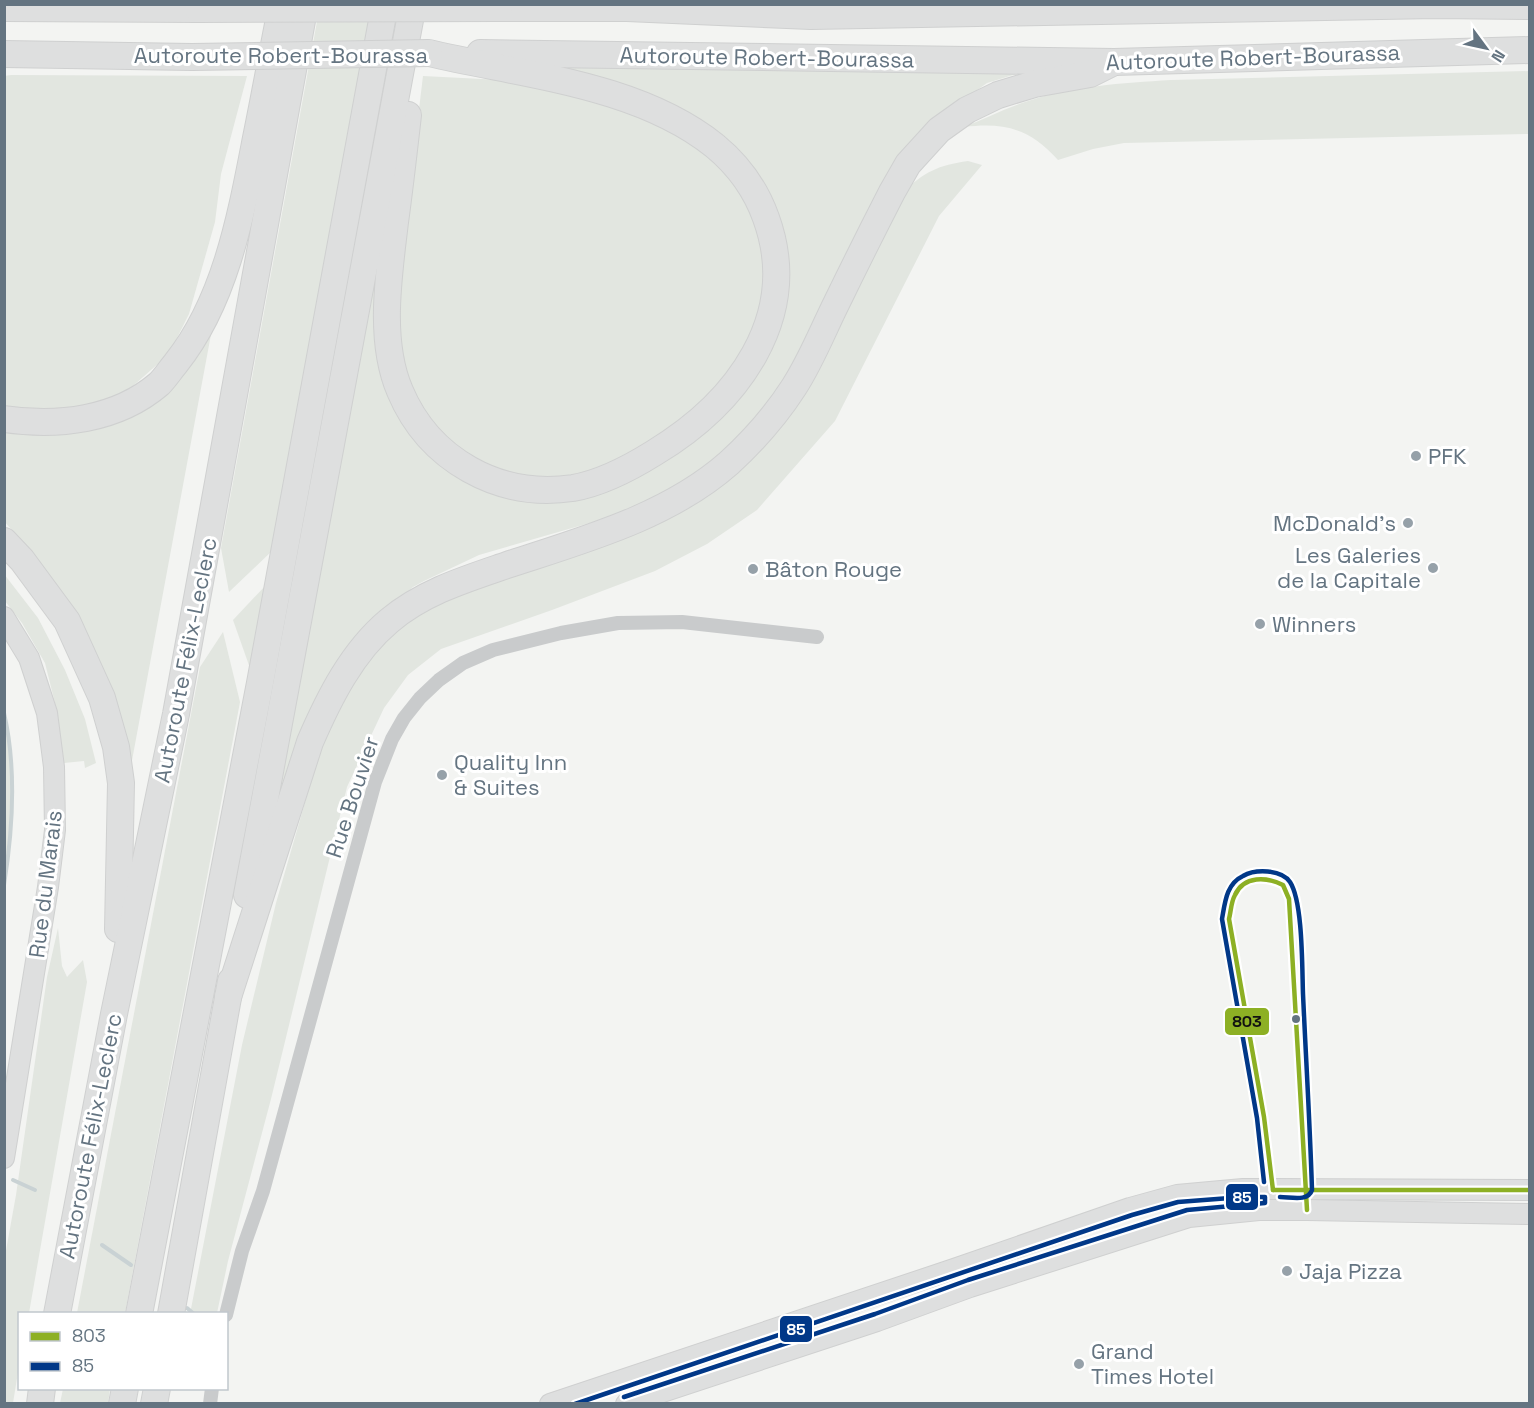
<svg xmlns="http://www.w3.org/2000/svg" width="1534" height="1408" font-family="'Space Grotesk',sans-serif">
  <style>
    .green { fill: #e2e6e0 }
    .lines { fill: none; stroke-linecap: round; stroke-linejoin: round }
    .stream { stroke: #c9d2d4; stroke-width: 4 }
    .secondary-casing { stroke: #cfd0d0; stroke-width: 22 }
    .highway-casing { stroke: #cfd0d0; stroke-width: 28 }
    .street { stroke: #c9cbcc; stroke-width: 14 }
    .secondary { stroke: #dedfdf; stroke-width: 20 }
    .highway { stroke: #dedfdf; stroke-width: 26 }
    .highway-bridge-casing { stroke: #cfd0d0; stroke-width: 28; stroke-linecap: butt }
    .highway-bridge { stroke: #dedfdf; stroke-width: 26 }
    .bus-1-casing { stroke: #fff; stroke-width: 9 }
    .bus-2-casing { stroke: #fff; stroke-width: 9 }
    .bus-1 { stroke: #8db024; stroke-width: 4.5 }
    .bus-2 { stroke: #013888; stroke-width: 4.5 }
    .poi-dot { fill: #96a1a9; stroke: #fff; stroke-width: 2 }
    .bus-dot { fill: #647481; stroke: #fff; stroke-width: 2 }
    .labels { text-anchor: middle; stroke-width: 6; stroke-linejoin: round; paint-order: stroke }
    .street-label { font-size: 22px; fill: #647481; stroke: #fff }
    .poi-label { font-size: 22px; fill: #647481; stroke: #fff; text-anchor: start }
    .line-badge { stroke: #fff; stroke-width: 2 }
    .badge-label { font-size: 16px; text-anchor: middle; font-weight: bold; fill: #fff }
    .pale-badge-label { font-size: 16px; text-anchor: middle; font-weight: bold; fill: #111 }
  </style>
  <rect width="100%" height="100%" fill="#f3f4f2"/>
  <!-- green -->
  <g class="green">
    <path d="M320,5H374L273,550L229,592L221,548Z"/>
    <path d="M550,65L1029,70L987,83L938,118L777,400L721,456L664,496L607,518L479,555L424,581L413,587L375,620L264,850L376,276L394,400L516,496L643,472L777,328L768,198L729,140L661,102Z"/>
    <path d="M1529,71V134L1124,143L1093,149L1058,160C1030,129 1005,122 964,127C984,119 1004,109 1025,102C1072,86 1122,83 1171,80Z"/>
    <path d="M11,75L247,76L221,174L215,222L189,314L169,354L134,385L109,402L73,415L5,410L4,76Z"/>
    <path d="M423,76L502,80L604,102L681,133L718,159L754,210L771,281L753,343L696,413L611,467L560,481L519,480L453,452L406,384L400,354L396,300Z"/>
    <path d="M968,161L982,165L939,216L835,421L757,510L707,544L655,571L552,610L441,649L408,675L384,708L347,787L271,1099L228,1261L217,1313L190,1314L242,1045L276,903L323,740L349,688L377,651L395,630L433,604L745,462L903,193C923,172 939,165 968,161Z"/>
    <path d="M212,329L128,782L31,553L5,522L4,426H94Z"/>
    <path d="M4,574L38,618L65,670L85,719L96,763L85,768L84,761L64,763L57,711L45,663L22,623L5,601Z"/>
    <path d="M266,585L251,671L233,620Z"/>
    <path d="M223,632L240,702L125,1313H77L200,667Z"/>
    <path d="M5,713C17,769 13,829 5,885Z"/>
    <path d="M58,928L62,966L67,977L83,960L87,982L29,1313L20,1314L19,1366L13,1403H5V1256L16,1195L47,977Z"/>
    <path d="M63,1389V1388L110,1389L108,1403H60Z"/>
  </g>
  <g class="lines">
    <!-- stream -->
    <g class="stream">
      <path d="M4,713C17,769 13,829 4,885"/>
      <path d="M13,1180L35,1190"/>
      <path d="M102,1245L131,1265"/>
      <path d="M187,1308L194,1314"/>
    </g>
    <defs>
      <g id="secondary">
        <path d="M4,617L29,658L47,713L54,767L55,830L48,887L4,1158"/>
        <path d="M550,1404L954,1269L1130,1208L1177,1195L1243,1189L1530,1190"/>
        <path d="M626,1404L877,1321L970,1287L1189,1217L1259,1210H1307L1530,1214"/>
      </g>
      <g id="highway">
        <path d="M4,8L198,9"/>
        <path d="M499,8H627L811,16L1436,5L1530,6"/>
        <path d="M480,53L1114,62L1530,50"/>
        <path d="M4,54L192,57"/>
        <path d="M408,115C404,150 400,186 395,222C389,274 378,340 400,391C429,460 499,499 573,488C602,483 630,468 654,453C737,403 802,317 766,218C756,190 738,165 715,146C638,84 522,75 429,53"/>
        <path d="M4,419C58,427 117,420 159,384C165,378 171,369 176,363C226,300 241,215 256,138C265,94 273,49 282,4"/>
        <path d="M4,541L22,560L67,621L102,698L116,747L121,783L118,929"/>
        <path d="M247,895L413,4"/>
        <path d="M228,997L310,742C329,698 352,652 389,621C423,592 466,579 507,565C583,540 668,517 729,463C753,441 776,415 794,387C811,361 823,330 837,302C855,265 873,229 892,192L908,164L939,130L967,110L998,95L1034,84L1090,74L1114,62"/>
        <path d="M57,1314L114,1014L176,714L305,4"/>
        <path d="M139,1314L260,683L385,4"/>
        <path d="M171,1314L231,981"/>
        <path d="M40,1404L42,1388"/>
        <path d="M122,1404L125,1388"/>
        <path d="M154,1404L157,1388"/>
      </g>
    </defs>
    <!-- secondary casing -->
    <use href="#secondary" class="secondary-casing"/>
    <!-- highway casing -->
    <use href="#highway" class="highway-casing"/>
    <!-- street -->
    <g class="street">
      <path d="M226,1315L242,1251L263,1191L375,782L392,739L404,718L420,698L439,680L463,663L493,650L561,633L618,623L682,622L817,637"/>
      <path d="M210,1404L212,1388"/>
    </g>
    <!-- secondary -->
    <use href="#secondary" class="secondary"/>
    <!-- highway -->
    <use href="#highway" class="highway"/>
    <defs>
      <g id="highway-bridge">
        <path d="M198,9L499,8"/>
        <path d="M192,57L429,53"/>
      </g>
    </defs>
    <!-- highway-bridge casing -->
    <use href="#highway-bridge" class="highway-bridge-casing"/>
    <!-- highway-bridge -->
    <use href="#highway-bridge" class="highway-bridge"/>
    <defs>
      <g id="bus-1">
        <path d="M1273,1190L1264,1117L1229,919C1231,911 1231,902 1235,895C1244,875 1267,877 1283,885L1289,899L1307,1210"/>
        <path d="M1273,1190H1530"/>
      </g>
      <g id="bus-2">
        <path d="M1264,1182L1257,1118L1222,919C1225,903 1226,884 1243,876C1255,869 1281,869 1290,882C1303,902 1302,968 1303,994C1306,1060 1310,1125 1312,1190C1308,1202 1291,1197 1280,1197"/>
        <path d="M575,1404L1132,1215L1178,1202L1243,1197H1265V1203L1187,1210L968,1280L875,1314L624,1397"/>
      </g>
    </defs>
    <!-- bus-1 casing -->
    <use href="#bus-1" class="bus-1-casing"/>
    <!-- bus-2 casing -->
    <use href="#bus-2" class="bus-2-casing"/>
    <!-- bus-1 -->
    <use href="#bus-1" class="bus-1"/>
    <!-- bus-2 -->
    <use href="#bus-2" class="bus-2"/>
  </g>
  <!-- markers -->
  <g class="poi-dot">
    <circle cx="1416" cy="456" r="6"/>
    <circle cx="1408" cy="523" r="6"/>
    <circle cx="1433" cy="568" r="6"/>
    <circle cx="753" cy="569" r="6"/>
    <circle cx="1260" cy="624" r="6"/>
    <circle cx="442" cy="775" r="6"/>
    <circle cx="1287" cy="1271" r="6"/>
    <circle cx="1079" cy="1364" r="6"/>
  </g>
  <circle class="bus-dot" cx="1296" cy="1019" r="5"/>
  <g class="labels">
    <!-- street labels -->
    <g class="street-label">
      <text x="281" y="63">Autoroute Robert-Bourassa</text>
      <text transform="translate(767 57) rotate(1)" y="8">Autoroute Robert-Bourassa</text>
      <text transform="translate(1253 57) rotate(-2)" y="8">Autoroute Robert-Bourassa</text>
      <text transform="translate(185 660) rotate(-79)" y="8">Autoroute Félix-Leclerc</text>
      <text transform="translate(352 797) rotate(-72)" y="8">Rue Bouvier</text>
      <text transform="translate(45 884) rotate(-83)" y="8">Rue du Marais</text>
      <text transform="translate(90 1136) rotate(-79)" y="8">Autoroute Félix-Leclerc</text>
    </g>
    <!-- poi labels -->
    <g class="poi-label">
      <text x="1428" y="464">PFK</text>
      <text x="1396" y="531" text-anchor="end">McDonald's</text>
      <text x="1421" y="563" text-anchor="end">Les Galeries<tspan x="1421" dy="25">de la Capitale</tspan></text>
      <text x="765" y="577">Bâton Rouge</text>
      <text x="1272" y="632">Winners</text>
      <text x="454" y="770">Quality Inn<tspan x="454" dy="25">&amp; Suites</tspan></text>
      <text x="1299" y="1279">Jaja Pizza</text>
      <text x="1091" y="1359">Grand<tspan x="1091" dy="25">Times Hotel</tspan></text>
    </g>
  </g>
  <g class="line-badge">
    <rect x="1224" y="1007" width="46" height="29" rx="6" fill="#8db024"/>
    <rect x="1225" y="1183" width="34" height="28" rx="6" fill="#013888"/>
    <rect x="779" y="1315" width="34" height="28" rx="6" fill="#013888"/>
  </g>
  <g class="badge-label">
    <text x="1242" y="1203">85</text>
    <text x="796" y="1335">85</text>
  </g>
  <g class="pale-badge-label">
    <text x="1247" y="1027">803</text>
  </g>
  <!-- border -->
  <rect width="1534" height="1408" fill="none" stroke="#647481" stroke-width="12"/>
  <!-- legend -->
  <rect x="18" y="1312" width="210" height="78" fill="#ffffff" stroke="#c1c7cd" stroke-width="1.5"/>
  <rect x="30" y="1332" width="30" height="9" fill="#8db024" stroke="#c1c7cd" stroke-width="1.5"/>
  <text x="72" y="1342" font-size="18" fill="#647481">803</text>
  <rect x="30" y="1362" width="30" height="9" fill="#013888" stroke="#c1c7cd" stroke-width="1.5"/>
  <text x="72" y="1372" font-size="18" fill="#647481">85</text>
  <!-- north arrow -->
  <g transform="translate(1486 48) rotate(123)" stroke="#ffffff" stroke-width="4.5" paint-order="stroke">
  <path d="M0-4.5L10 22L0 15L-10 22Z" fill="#647481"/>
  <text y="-9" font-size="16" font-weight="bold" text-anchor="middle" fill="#647481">N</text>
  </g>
</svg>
